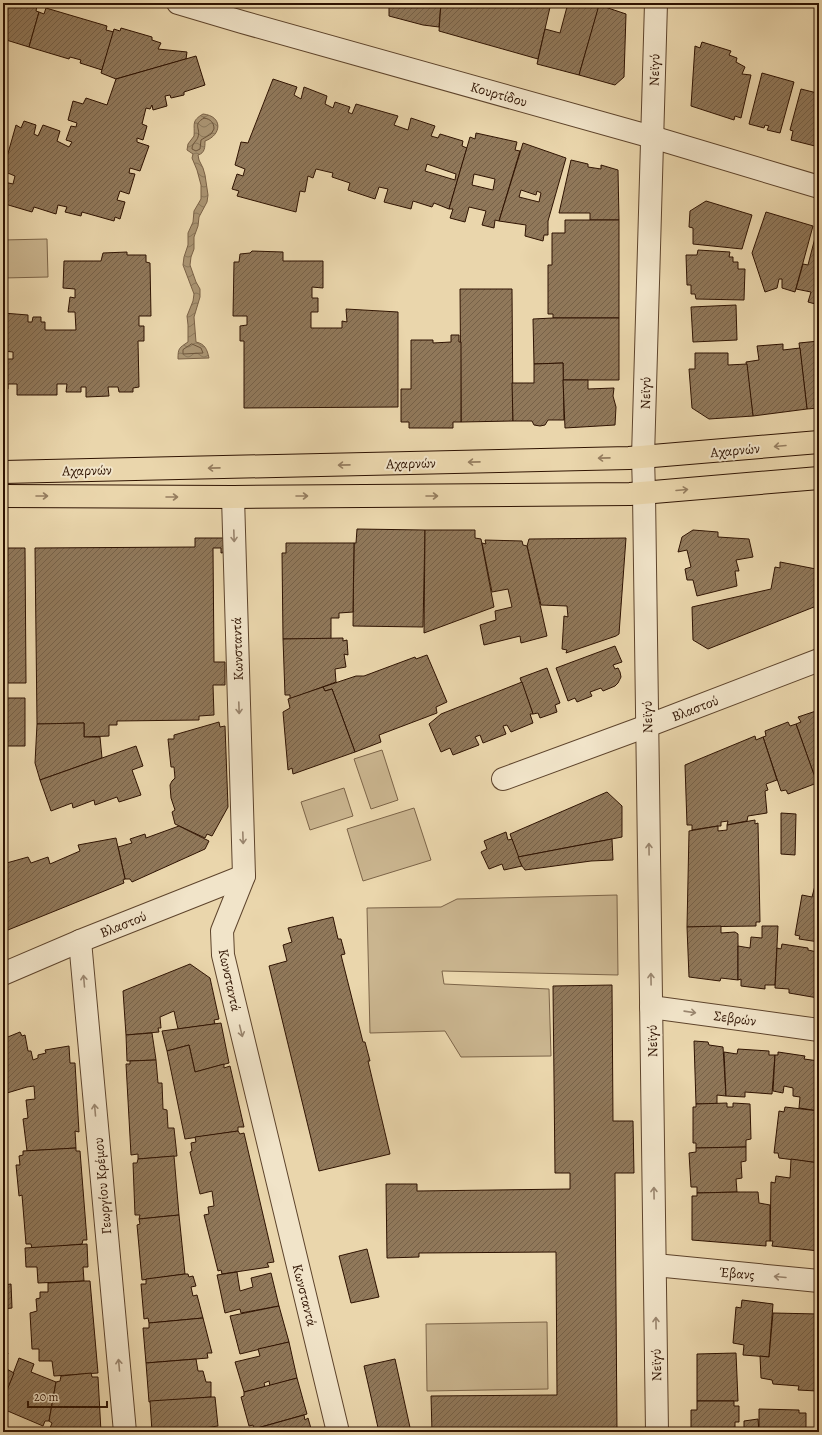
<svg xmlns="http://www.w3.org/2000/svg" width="822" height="1435" font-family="Alegreya,serif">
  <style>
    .green { fill: #cab58f; stroke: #7c6448 }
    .water { fill: url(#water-waves); stroke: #796045 }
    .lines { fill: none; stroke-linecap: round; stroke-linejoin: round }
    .shore { stroke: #6c543a; stroke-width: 1 }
    .building { fill: url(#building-hatch); stroke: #2f1302; fill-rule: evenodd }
    .pedestrian-casing { stroke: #5e442c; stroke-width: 24 }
    .minor-casing { stroke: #5e442c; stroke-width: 24 }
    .tertiary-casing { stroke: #5e442c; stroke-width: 24 }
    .primary-casing { stroke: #2f1302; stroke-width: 24 }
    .pedestrian { stroke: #f1e4c9; stroke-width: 22 }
    .minor { stroke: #f1e4c9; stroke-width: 22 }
    .tertiary { stroke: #f1e4c9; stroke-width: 22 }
    .primary { stroke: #ead6ac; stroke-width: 22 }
    .oneway { stroke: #967e60 }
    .oneway2 { stroke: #9a866f }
    .labels { text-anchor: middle; stroke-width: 4; stroke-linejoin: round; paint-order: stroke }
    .street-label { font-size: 14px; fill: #2f1302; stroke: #f1e4c9 }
  </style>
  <defs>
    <pattern id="water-waves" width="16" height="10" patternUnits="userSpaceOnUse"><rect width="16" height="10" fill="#aa9472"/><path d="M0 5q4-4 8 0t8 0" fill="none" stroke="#8b785b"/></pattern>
    <pattern id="building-hatch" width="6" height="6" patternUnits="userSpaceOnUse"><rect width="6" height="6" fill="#90785a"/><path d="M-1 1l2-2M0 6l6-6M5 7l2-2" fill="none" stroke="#766148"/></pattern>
  </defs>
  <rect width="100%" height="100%" fill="#ead6ac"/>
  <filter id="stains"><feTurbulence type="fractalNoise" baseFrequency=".005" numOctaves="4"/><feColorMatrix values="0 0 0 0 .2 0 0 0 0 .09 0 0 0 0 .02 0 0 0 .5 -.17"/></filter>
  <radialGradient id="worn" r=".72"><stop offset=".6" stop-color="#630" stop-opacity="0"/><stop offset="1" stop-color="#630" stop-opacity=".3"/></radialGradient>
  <!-- green -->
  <g class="green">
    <path d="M47,239L48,277L3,278V240Z"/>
    <path d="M382,750L398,800L371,809L354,759Z"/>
    <path d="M344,788L353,816L310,830L301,802Z"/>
    <path d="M414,808L431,860L363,881L347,829Z"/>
    <path d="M617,895L618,975L442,971L444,984L549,989L551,1056L461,1057L445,1031L370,1033L367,908L441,907L457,899Z"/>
    <path d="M547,1322L548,1389L427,1391L426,1324Z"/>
  </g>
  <!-- water -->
  <path class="water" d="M203,114C223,116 222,135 205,141C205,147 205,153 198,155L199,160L203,168L205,175L208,195L207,202L199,217L198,226L194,237V249L191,257L190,265L196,282L200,289V297L194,317L196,342C205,344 207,349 209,358L178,359C178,348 179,348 188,342V325L187,316L193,301L194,294L183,265L184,257L188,245V233L193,222L194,211L201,199V185L197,170L192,158L193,154L187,150L188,144L194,136C195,124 191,121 203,114Z"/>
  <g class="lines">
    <!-- shore -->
    <g class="shore">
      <path d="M204,118C211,119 214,123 214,129L211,134L201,140L200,149L196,151L192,149C192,143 197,141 198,137C201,128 192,125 204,118Z"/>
      <path d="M192,344L201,348L203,353L183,354V350Z"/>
    </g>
  </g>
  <!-- building -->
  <g class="building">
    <path d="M5,3H27L37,6L36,11L39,12L29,47L3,39V11Z"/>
    <path d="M389,3H441L439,27L423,25L389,16Z"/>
    <path d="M441,3H551L538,59L439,31Z"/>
    <path d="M568,3H600L579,75L537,64L545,29L560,33Z"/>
    <path d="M599,5L626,14L624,77L615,85L579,75Z"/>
    <path d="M46,8L107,26L106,30L114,32L102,70L80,63L81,60L70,57L69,59L29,47L39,12L44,14Z"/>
    <path d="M121,28L152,37V40L161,43L158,49L187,52L186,59L116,79L101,73L114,29L120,31Z"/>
    <path d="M702,42L731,51L729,55L737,58L736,62L745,67L742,74L751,75L741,118L735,116L734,120L691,106L695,46L700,48Z"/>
    <path d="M196,56L205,85L184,92V95L171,98L170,95L165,96L167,106L153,110L152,105L150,109L146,108L142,124L147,126L143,140L137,138V142L149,146L140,171L130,168L129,173L135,174L129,194L120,191L117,200L125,202L120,219L115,217L114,221L82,212L81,216L65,212L67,207L58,205L56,214L34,207L32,212L5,204L7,197L3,196L4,182L13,184L15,176L3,171L16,125L21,128L24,121L36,125L34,134L38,136L43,125L60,131L57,141L69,147L72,142L66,140L71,126L76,127L77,123L68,120L73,101L83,104L86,98L107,105L116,79Z"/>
    <path d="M762,73L794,82L780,133L767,130L769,126L765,125L764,128L749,124Z"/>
    <path d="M273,79L297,87L294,95L301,99L304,87L327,96L325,104L333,108L335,102L350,107L348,112L352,114L356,104L398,116L394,125L408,130L411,118L435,126L431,136L438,138L440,134L463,141L462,146L467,148L449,209L434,203L432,207L413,201L411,209L384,202L388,189L379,187L375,199L348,190L350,183L332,177L333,173L316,169L313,178L308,176L305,192L300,191L296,212L237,196L239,191L232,189L237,174L243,176L245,169L235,165L241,142L248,143ZM427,164L456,174L455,180L425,171Z"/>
    <path d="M819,84V147L791,140L793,131L790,130L801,89L817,93Z"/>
    <path d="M476,133L517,142L515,150L520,151L499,221L495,220L494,228L482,225L486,211L469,207L465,222L450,218L453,209H449L470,137L475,139ZM474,174L495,179L493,190L472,185Z"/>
    <path d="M523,143L566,158L548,221V235H544L543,241L525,236L526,225L499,221ZM521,190L536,195L537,191L541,193L539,202L519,197Z"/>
    <path d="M571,160L588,164V167L601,169V165L618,170L619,220H590V213H559Z"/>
    <path d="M706,201L752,215L742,249L693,244V228L689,227L690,211Z"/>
    <path d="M766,212L813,226L795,292L782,288V279H779L777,288L765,292L752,253Z"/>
    <path d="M565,220H619V318H553V314H548V265H552V233H565Z"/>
    <path d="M817,230H819V305L808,302L811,292L796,289L803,264L808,265Z"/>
    <path d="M698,250L730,252L729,257H733V262H738V269H745L744,300L696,299L695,294H691V285H687L686,255H697Z"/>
    <path d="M252,251L283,252V261H323V288L312,287V298H318V312H311V328H342V321L347,322L346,309L398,312V407L244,408V341H240V326L247,325V316H233L234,262H239L240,254L250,253Z"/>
    <path d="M127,252V255H146V262L150,263L151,316H139V326H144V341H138L139,387L133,388V392H119L118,387H108L109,396L86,397V387H81V392H66L67,384H57V395H17V384H8V389H3V359H13V352L3,351V313L28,315V322H32L33,317H41V322H45V330H76L75,312H68L70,297L75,298V289L63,288L64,261H101L103,253Z"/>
    <path d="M460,289H512L513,421L461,422Z"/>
    <path d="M736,305L737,340L693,342L691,307Z"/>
    <path d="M553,318H619V380H563V363L534,364L533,319Z"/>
    <path d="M451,335H459V342H461V422H453V428H409V422H401V389H411V340H433V343L451,342Z"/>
    <path d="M819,341V408L807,409L799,343Z"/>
    <path d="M783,344V350L800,348L807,409L753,416L746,362L759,360L757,346Z"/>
    <path d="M695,353H728V365L747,364L753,416L709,419L692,408L689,369H695Z"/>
    <path d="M563,363L564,420H548L545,425L540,426L534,425L532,421H513L512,383H534V364Z"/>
    <path d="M563,380H588V389L614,388L613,396L616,407L615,425L565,428Z"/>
    <path d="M357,529L425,530L423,627L353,626L354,543H356Z"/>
    <path d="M425,530H475V538L481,539L494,607L424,633Z"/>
    <path d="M693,530L718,532V537L749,539L753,557L736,560L739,571H735L737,586L697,596L693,580H687L685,569L691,567L687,550L678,552L682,537Z"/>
    <path d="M195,538H227V552L221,553V548H213L214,662H225V685H213L214,715L199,716V720L117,721V725H109V736L84,737V723L37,724L35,548L195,547Z"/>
    <path d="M626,538L619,634L616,636L566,653L567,650L562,649L564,616L568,617L567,606L541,605L527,546L529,539Z"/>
    <path d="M485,540L522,541L523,545L527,546L547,636L521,643L520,636L484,645L480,625L496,620L495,611L512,607L508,589L492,592L482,543L486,544Z"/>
    <path d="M286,543H354L353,612L339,613V618H331V639H283L282,553H286Z"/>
    <path d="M3,548H25L26,683H3Z"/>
    <path d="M816,549L819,550V580H817Z"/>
    <path d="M780,562L816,569L819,605L708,649L693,640L692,607L771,589L775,567L780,568Z"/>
    <path d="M343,638V641L347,640L348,655L344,654L346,667L335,669L336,682L290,699V695H285L283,639Z"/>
    <path d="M615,646L622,662L613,665L615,669L618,668L620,672L621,677L618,683L615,686L603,691L601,688L590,692L592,696L577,702L575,698L568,701L556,668Z"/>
    <path d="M427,655L447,702L436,707L437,713L379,735L381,742L355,752L332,689L325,691L323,687L356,676H364L415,657L416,659Z"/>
    <path d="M547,668L560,703L555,705L557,712L540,718L538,713L533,714L520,678Z"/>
    <path d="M522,682L533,714H530L533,723L511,732L507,725L503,726L506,734L483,743L480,735L475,737L479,745L453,755L450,748L441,752L429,724L441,714Z"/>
    <path d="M323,687L325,691L332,689L355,752L293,774L292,768L288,770L283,712L290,708L288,699Z"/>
    <path d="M4,698H25V746H5Z"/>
    <path d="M819,710V772L817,773L819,777L815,778L796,724L801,722L798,717Z"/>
    <path d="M219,722L220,727L225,726L228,807L212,836L207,834L205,838L175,824L172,812L175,810L171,798L170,785L172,781L175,778L174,767H171L168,739H174V735Z"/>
    <path d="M788,722L790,726L796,724L817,783L788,794L786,790L781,791L763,737L766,736L765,731Z"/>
    <path d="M84,723V737H100L102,758L40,780L35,763L37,724Z"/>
    <path d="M755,736L756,740L763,737L777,780L766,784L768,790L765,791L767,813L748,816L747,821L727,825L728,821L721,822V826H718L692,830V825H687L685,765Z"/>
    <path d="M136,746L143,766L132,770L141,795L119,802L117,797L95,805L94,800L73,808L72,803L51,811L40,780Z"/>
    <path d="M607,792L622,806V837L518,857L510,834Z"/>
    <path d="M781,813L796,814L795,855L781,854Z"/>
    <path d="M755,820V824L758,823L760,922H756V926L687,927L689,831L718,826V831L727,830V825Z"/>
    <path d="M179,826L209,841L205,849L132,882L130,879H125L118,847L132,843L130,839L145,834L146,838Z"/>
    <path d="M506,832L508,840L512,839L522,866L504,870L502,864L489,869L481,852L487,849L484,841Z"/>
    <path d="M116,838L125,879L123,880L124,883L3,932V864L28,857L31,863L48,857L50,864L80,851L78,845Z"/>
    <path d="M612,839L613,860L591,861L525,870L522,866L518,857Z"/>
    <path d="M817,878H819V942L799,939L800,936L795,935L802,895L812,897Z"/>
    <path d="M333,917L338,939H341L345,954L341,955L363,1042H365L370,1061H368L390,1154L319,1171L269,966L287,961L283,945L292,942L288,928Z"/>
    <path d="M721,926V933L735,932L738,934V980L721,978L720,981L689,977L687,927Z"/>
    <path d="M762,926H778L775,985H765V989L741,986V979L738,980V946L750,948L751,937L762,938Z"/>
    <path d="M782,944L808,948V950L817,952V955H819L818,998L789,993V989L775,988L777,948L781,949Z"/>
    <path d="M190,964L210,978L219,1019L214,1020L215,1024L178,1029L174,1011L160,1017L161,1028H158L159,1032L126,1035L123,991Z"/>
    <path d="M612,985L613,1121H633L634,1173H615L617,1432H432L431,1396L557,1395L556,1252L419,1253V1257L387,1258L386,1184H417V1191L570,1189V1173H555L553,986Z"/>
    <path d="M221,1023L229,1063L195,1072L189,1045L167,1051L162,1031Z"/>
    <path d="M20,1032L22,1036L25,1035L28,1051H31L33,1060L38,1058V1055L46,1053L45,1050L69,1046L70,1063H75L79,1132L75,1131L76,1148L27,1151L23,1119L28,1118L26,1100L35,1099L34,1086L27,1087L7,1093L6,1088L3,1089V1039Z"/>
    <path d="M152,1033L156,1060L127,1061L126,1035Z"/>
    <path d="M694,1041L708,1042L709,1045L723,1047L726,1096L717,1095V1104H696Z"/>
    <path d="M189,1045L195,1072L224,1064V1068L230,1066L244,1127H238V1131L185,1139L167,1051Z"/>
    <path d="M738,1049L769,1051V1055H775L772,1094L745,1092V1097L726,1096L724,1052L737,1054Z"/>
    <path d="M778,1052L805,1056L804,1059L819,1061V1111L799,1108L800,1097L793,1096V1088L784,1086L783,1093L773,1091L775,1055H778Z"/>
    <path d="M156,1060L158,1083H162L163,1109L167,1110L168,1128H174L177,1156L138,1159V1154L131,1155L126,1064H130V1061Z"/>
    <path d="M727,1103V1107H733V1103L750,1104L751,1139L746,1140V1147L696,1148V1143H693V1107H696V1104Z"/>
    <path d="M785,1107L819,1111V1163L779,1158L778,1153H774L779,1111L784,1112Z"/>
    <path d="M238,1131L240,1134L244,1133L274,1262L267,1263L269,1267L222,1274L221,1270L218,1271L204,1215L209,1214L208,1207L214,1206L212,1191L200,1194L190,1152L192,1151L191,1143L196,1142L195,1137Z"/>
    <path d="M746,1147V1161L741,1162L742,1178L736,1179L737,1192L697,1193V1187H691L689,1153L696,1152V1148Z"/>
    <path d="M76,1148V1151H80L87,1240H83L82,1244L32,1249L31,1244H26L22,1195L19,1196L16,1165H20L19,1156L23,1155V1151Z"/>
    <path d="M174,1156L179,1215L139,1219L140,1215H135L133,1163H137L138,1159Z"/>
    <path d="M791,1159L819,1163V1251L772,1246L773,1241H770L771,1182L775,1183L776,1176L790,1178Z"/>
    <path d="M737,1192H758L759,1203L770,1205V1241H766V1246L692,1240V1196H697V1193Z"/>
    <path d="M179,1215L185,1274L142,1280L137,1225L140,1224L139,1219Z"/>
    <path d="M87,1244L88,1267H83L84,1281L38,1283L37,1267H26L25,1248Z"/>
    <path d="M3,1249L5,1250L6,1285H3Z"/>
    <path d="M367,1249L379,1297L351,1303L339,1256Z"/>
    <path d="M237,1272L240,1291L253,1287L251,1278L271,1273L279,1306L241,1313L240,1309L225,1313L217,1275Z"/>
    <path d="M185,1274H188L189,1277L193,1276L196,1286L191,1287L193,1296L197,1295L203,1318L149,1323L148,1318L144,1319L141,1284H146V1279Z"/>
    <path d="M84,1281H90L98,1373L54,1376L52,1361H39V1349H32L30,1313L37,1311L36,1299L40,1298V1292H48V1283Z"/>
    <path d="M11,1284L12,1308L3,1309L4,1350H3V1285Z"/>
    <path d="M742,1300L773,1304L769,1357L743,1355L744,1345L733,1343L736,1307L741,1308Z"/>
    <path d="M279,1306L289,1342L240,1354L230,1316Z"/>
    <path d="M819,1312V1375H818Z"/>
    <path d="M773,1313L818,1314L817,1391L798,1390L799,1386L773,1384L772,1380L761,1378L760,1356L769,1357Z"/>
    <path d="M203,1318L212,1353H207L208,1358L146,1363L143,1328H149V1323Z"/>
    <path d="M289,1342L297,1378L270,1386L269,1381L264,1383L265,1387L244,1392L235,1362L260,1356L258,1349Z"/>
    <path d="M3,1350H4V1354L8,1353L3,1367Z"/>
    <path d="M736,1353L738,1401H697V1354Z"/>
    <path d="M19,1358L34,1364L31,1372L56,1382L49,1421H45L43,1426L3,1409L6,1404L3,1403V1400Z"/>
    <path d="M196,1359L198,1371H203L206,1382H211V1397L149,1402L146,1363Z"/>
    <path d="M395,1359L411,1432H379L364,1366Z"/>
    <path d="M3,1367L14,1373L3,1400Z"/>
    <path d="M91,1373L92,1377H98L101,1432H61L50,1428L52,1423L49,1421L56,1382L60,1381L61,1376Z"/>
    <path d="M297,1378L307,1414L254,1429L253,1425L249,1426L241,1397L244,1396V1392Z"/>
    <path d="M211,1397H215L218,1426L190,1430V1432H152L150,1401Z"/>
    <path d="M697,1401H734V1406H739V1422H735V1431H744V1421L758,1419L759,1432H691V1410H697Z"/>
    <path d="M759,1409L799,1410V1413H806V1432H759Z"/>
    <path d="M304,1415L305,1420L308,1418L312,1432H250V1430L254,1429Z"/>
  </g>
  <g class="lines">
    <defs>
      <path id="pedestrian" d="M647,726L819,660"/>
      <g id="minor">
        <path d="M178,3L242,22L652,137L819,187"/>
        <path d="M644,494L657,1432"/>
        <path d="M233,497L244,876L222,931L223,955L338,1432"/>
        <path d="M503,779L647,726"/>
        <path d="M80,941L125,1432"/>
        <path d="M3,974L80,941L244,876"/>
        <path d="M651,1007L819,1030"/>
        <path d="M655,1265L819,1281"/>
      </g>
      <path id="tertiary" d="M644,494L643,457L656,3"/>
      <g id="primary">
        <path d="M3,472L629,458L819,442"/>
        <path d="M3,496L233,497L630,494L819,478"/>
      </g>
    </defs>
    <!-- pedestrian casing -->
    <use href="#pedestrian" class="pedestrian-casing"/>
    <!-- minor casing -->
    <use href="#minor" class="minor-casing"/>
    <!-- tertiary casing -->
    <use href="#tertiary" class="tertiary-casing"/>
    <!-- primary casing -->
    <use href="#primary" class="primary-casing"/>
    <!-- pedestrian -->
    <use href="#pedestrian" class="pedestrian"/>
    <!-- minor -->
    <use href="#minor" class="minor"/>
    <!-- tertiary -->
    <use href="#tertiary" class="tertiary"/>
    <!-- primary -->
    <use href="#primary" class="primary"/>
  </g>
  <!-- one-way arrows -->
  <defs><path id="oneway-shaft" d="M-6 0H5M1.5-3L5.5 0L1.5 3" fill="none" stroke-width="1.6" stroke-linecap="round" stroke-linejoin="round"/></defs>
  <g class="oneway">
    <use href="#oneway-shaft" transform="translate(780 446) rotate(175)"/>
    <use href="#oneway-shaft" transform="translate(604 458) rotate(179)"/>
    <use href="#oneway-shaft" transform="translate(474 462) rotate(179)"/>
    <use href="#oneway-shaft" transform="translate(344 465) rotate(179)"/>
    <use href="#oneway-shaft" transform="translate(214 468) rotate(179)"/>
    <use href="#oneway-shaft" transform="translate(682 490) rotate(-5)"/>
    <use href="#oneway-shaft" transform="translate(42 496)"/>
    <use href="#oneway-shaft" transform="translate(302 496)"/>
    <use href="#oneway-shaft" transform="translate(432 496)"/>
    <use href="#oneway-shaft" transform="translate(172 497)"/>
  </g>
  <g class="oneway2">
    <use href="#oneway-shaft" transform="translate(234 536) rotate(88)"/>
    <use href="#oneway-shaft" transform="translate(239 708) rotate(88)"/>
    <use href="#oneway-shaft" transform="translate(243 838) rotate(88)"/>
    <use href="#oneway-shaft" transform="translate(649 849) rotate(-91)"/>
    <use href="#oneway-shaft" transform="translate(651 979) rotate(-91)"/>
    <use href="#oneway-shaft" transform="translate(84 981) rotate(-95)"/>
    <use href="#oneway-shaft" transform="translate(690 1012) rotate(8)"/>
    <use href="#oneway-shaft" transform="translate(241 1031) rotate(76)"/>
    <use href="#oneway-shaft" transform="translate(95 1110) rotate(-95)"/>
    <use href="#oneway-shaft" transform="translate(654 1193) rotate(-91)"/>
    <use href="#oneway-shaft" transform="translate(780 1277) rotate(-175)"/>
    <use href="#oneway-shaft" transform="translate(656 1323) rotate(-91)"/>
    <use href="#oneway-shaft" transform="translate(119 1365) rotate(-95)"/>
  </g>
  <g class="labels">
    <!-- street labels -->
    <g class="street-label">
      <text transform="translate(654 70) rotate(-88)" y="5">Νεϊγύ</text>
      <text transform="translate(499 94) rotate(16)" y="5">Κουρτίδου</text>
      <text transform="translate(645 393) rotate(-89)" y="5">Νεϊγύ</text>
      <text transform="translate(735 450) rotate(-5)" y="5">Αχαρνών</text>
      <text transform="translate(411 463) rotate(-1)" y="5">Αχαρνών</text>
      <text transform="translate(87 470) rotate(-1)" y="5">Αχαρνών</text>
      <text transform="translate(237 649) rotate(-92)" y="5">Κωνσταντά</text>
      <text transform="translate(695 708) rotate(-21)" y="5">Βλαστού</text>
      <text transform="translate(647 717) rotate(-91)" y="5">Νεϊγύ</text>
      <text transform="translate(123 924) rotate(-22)" y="5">Βλαστού</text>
      <text transform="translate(230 980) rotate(78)" y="5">Κωνσταντά</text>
      <text transform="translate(735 1018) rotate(8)" y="5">Σεβρών</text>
      <text transform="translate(652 1041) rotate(-91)" y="5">Νεϊγύ</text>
      <text transform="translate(102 1186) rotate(-95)" y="5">Γεωργίου Κρέμου</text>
      <text transform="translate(737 1273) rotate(5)" y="5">Έβανς</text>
      <text transform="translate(305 1295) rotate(76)" y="5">Κωνσταντά</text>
      <text transform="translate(656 1365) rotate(-91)" y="5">Νεϊγύ</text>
    </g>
  </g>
  <!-- margin -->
  <rect width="822" height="1435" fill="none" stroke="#ead6ac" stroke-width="16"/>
  <rect x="4" y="4" width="814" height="1427" fill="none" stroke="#2f1302" stroke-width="2"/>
  <rect x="8" y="8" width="806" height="1419" fill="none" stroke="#2f1302"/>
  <!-- scale -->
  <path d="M28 1401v6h79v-6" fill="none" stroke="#2f1302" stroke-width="2"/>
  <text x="34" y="1401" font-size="12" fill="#2f1302" stroke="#f1e4c9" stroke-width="3" paint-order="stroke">20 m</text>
  <rect width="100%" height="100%" filter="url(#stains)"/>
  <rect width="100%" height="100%" fill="url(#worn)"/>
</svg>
